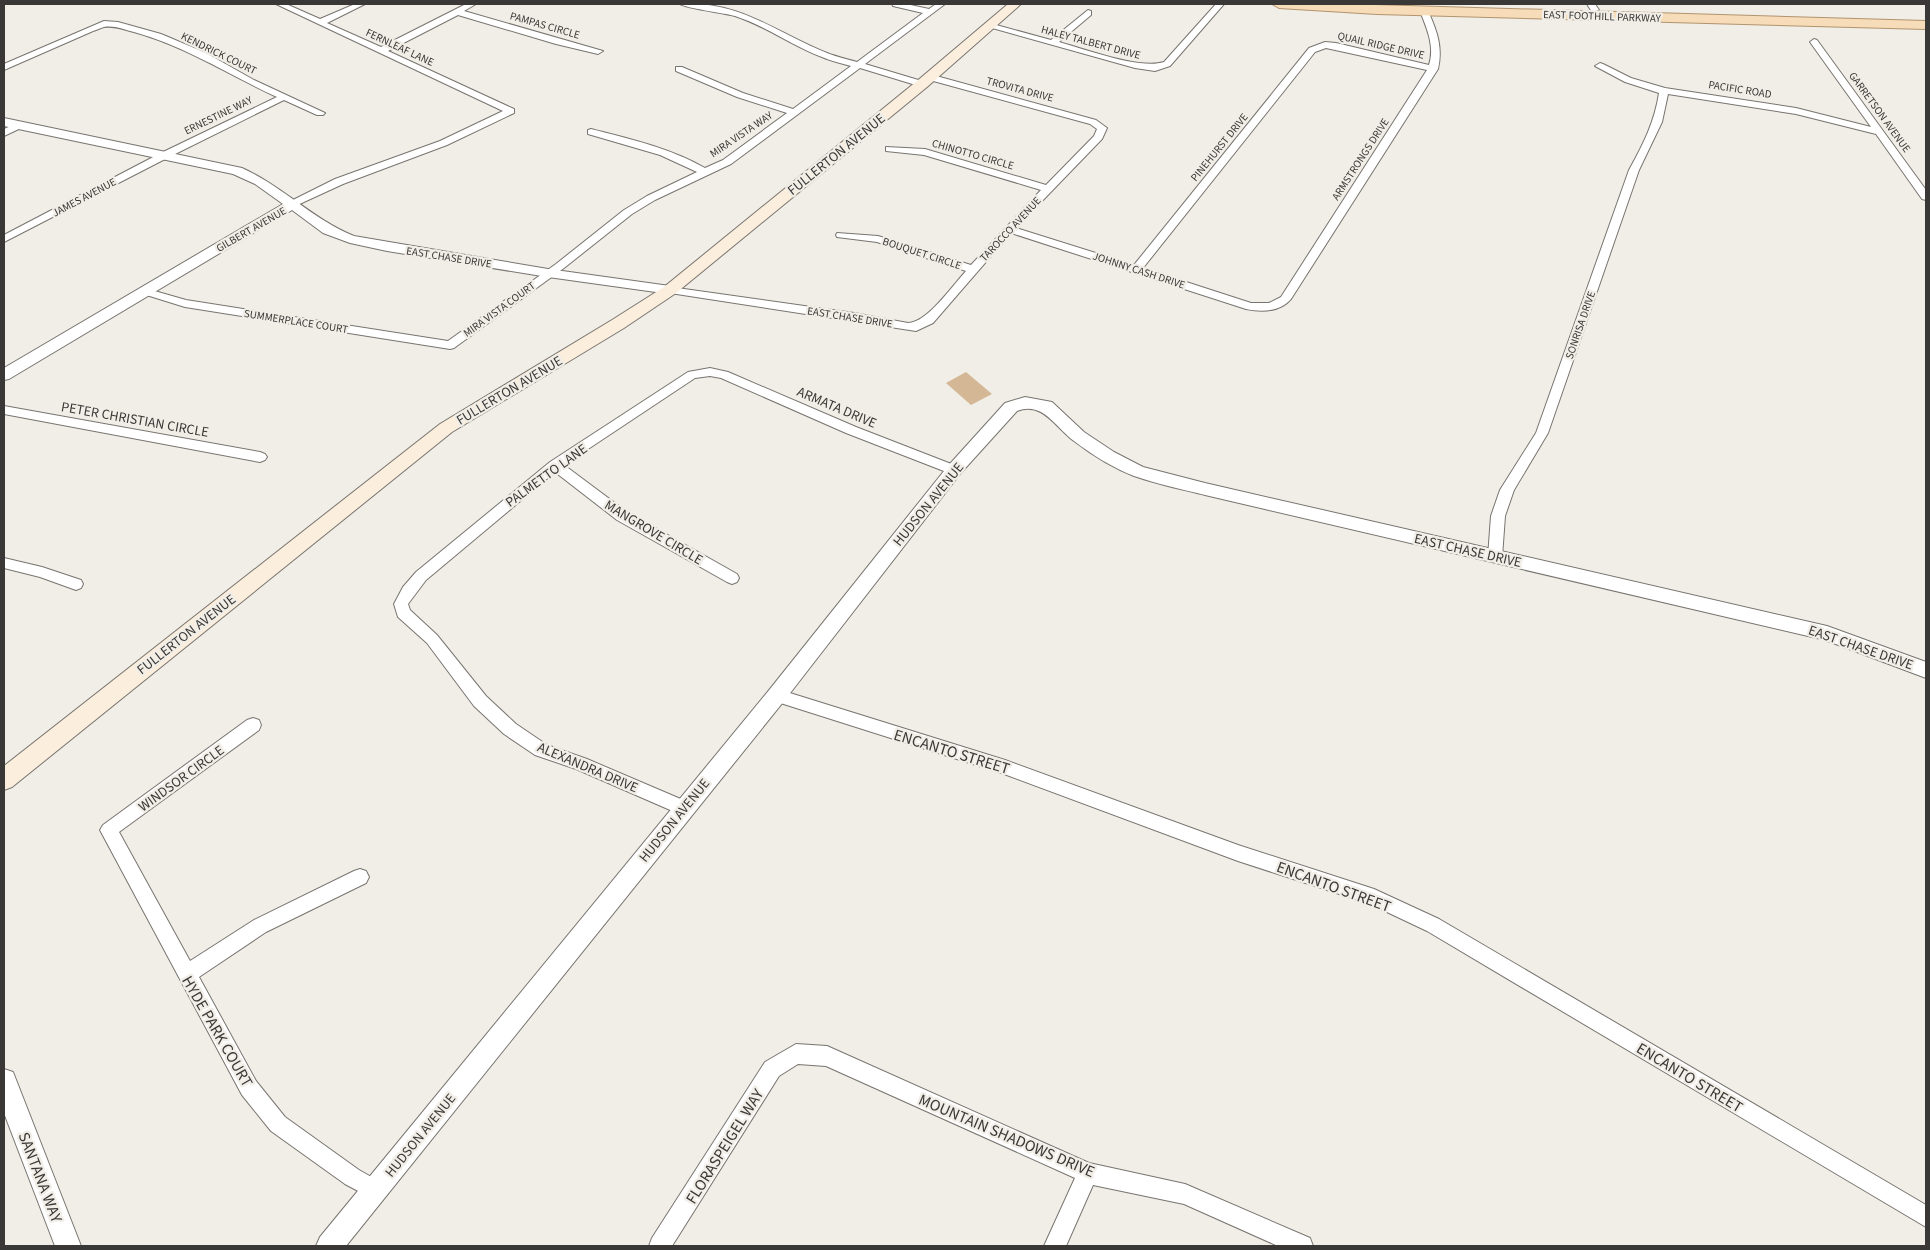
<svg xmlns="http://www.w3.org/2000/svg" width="1930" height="1250" font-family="'Source Sans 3',sans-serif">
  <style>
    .green { fill: #d4b895 }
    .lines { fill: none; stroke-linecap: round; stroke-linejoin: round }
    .minor-casing { stroke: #78746f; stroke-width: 2 }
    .tertiary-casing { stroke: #78746f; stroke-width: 2 }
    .secondary-casing { stroke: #78746f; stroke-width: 2 }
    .primary-casing { stroke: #b1946d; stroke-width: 2 }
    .minor { fill: #fff; fill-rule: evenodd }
    .tertiary { fill: #fff; fill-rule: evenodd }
    .secondary { fill: #fbeedc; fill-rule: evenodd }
    .primary { fill: #f7dcb9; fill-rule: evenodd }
    .labels { text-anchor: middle; stroke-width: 4.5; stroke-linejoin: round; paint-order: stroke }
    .far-street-label { font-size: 11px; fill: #3a3836; stroke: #f1ede7 }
    .street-label { font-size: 14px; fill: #3a3836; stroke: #f1ede7 }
    .near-street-label { font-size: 16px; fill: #3a3836; stroke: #f1ede7 }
  </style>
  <rect width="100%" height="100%" fill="#f1ede7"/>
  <!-- green -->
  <path class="green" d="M966,372L992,394L971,405L946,383Z"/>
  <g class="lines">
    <defs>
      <g id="minor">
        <path d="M276,4H286L320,19L355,4H365L327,23L381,47L466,4H476L464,11L603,51L598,54L556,44L458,15L388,51L514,109V113L447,145L343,184L293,207L289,206L288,204L289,202L335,179L440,141L503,111Z"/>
        <path d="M680,4C740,0 776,33 827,53C837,57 847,59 857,62L923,13L893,6L892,4H906L929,9L936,4H945L865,64L925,82V86H919L860,68L731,164L655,200L632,214L564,268L454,348L450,349L185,307L140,293L138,291L144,288L186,300L448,341L556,264L624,210L647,196L697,172L660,155L588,134V130L591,129C630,139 670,148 705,168L723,160L787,113L737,97L676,71V67H682L743,93L793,109L851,66C841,63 831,61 822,57C792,46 766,26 735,16C724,13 685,8 680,4Z"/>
        <path d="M1216,4H1224L1170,66L1155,71L1135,68L985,26L989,23L1051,40L1088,10L1091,11V15L1059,42C1085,49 1140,70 1164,62Z"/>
        <path d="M1587,4H1595L1599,10L1592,12Z"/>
        <path d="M1424,8L1428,11C1437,31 1443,47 1438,69L1291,299C1280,312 1261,312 1246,309L1011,233L933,323L916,331L670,293L664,290L670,287L854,313L908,323C927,323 953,285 966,271L877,242L837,237L836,235L837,233L878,236L971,265L1041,190L924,155L886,151V147L925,149L1046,185L1094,136L1097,129L1090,124L926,79V75L929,74L1096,120L1107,128L1102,139L1016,228L1134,265L1309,48L1325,42L1336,43L1429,65C1435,46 1427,29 1420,11ZM1326,48L1427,70L1281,297L1269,303H1251L1143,268L1315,52Z"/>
        <path d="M104,21L118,22L161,34L206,53L254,80L325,113L323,115H317L284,100L167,158L4,242V235L159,154L277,97C229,75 185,46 134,32C125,30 114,25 104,27C100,28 97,30 93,31L4,70V64Z"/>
        <path d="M1814,39L1817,40L1926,190V200L1922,199L1876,134L1796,114L1668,94L1662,122L1639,170L1548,433L1514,490L1505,516L1502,557L1500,561L1495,562L1490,561L1488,557L1491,516L1500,490L1536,433L1629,170C1643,145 1655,121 1659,93L1625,82L1595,66L1600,63L1603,64L1631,78L1665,88L1796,108L1871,127L1810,42Z"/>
        <path d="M20,122L23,123V127L4,136V129Z"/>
        <path d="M710,368L728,372L856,427L959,467L961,470L959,473H949L846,433L721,378L710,376L695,378L564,465L627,512L737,574L739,578L737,582L732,584L727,582L617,520L555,472L426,580L408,604L410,610L437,635L486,696L516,724L547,745L587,759L690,803L692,808L690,813L684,816L576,769L535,755L504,734L474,706L427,643L398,617L394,604L403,587L416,572L550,462L688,372Z"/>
        <path d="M4,406L260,452L265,454L267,457L265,460L260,462L4,414Z"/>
        <path d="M4,558L42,567L81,580L83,584L81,588L76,590L40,577L4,568Z"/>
        <path d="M777,689L1005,760L1238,845L1374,889L1439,919L1926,1205V1227L1427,931L1370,904L1238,861L1004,774L771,700L769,695L771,690Z"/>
        <path d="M253,718L259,720L261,725L259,730L119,832L190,961L254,920L354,871L360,869L366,871L369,877L366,883L266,932L199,977L256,1081L285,1117L359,1170L382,1183L385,1190L382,1197L375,1200L345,1184L271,1131L242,1095L100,830L103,825L247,720Z"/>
        <path d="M796,1044L827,1046L1089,1163L1185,1184L1310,1238L1313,1246H1278L1184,1204L1093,1185L1066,1246H1044L1075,1178L826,1066L798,1064L779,1076L672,1246H649L652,1238L765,1062Z"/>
      </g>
      <g id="tertiary">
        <path d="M4,118L242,168C284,187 312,219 354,236L548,269L670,286L675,287L677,290L675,293L670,294L548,277L387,251L350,243L323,233L292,210L9,379L4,380V368L283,204L255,184L233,174L4,126Z"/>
        <path d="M1025,397L1052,402L1084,432L1114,452L1143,467L1205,483L1827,626L1926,662V678L1825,640L1205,495C1181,489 1157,484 1134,476C1113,468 1091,454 1074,441C1055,427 1043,401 1017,411L960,474L784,701L346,1246H316L320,1237L770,689L948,466L1005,403Z"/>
        <path d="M4,1069L13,1072L81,1246H55L4,1113Z"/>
      </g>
      <path id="secondary" d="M1008,4H1021L927,87L676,293L624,328L452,432L12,787L4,790V766L440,424L612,320L664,287L917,81Z"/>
      <path id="primary" d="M1272,4H1341L1926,21V29L1377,14L1279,8Z"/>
    </defs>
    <!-- minor casing -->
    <use href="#minor" class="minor-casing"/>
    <!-- tertiary casing -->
    <use href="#tertiary" class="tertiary-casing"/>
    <!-- secondary casing -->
    <use href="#secondary" class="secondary-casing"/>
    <!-- primary casing -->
    <use href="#primary" class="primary-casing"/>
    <!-- minor -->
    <use href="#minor" class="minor"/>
    <!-- tertiary -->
    <use href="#tertiary" class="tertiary"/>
    <!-- secondary -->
    <use href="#secondary" class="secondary"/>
    <!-- primary -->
    <use href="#primary" class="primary"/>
  </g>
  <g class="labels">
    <!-- far-street labels -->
    <g class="far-street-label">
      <text transform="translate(1602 16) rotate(2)" y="4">EAST FOOTHILL PARKWAY</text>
      <text transform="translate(545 25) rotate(16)" y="4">PAMPAS CIRCLE</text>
      <text transform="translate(1091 42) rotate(15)" y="4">HALEY TALBERT DRIVE</text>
      <text transform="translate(1381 45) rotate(13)" y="4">QUAIL RIDGE DRIVE</text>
      <text transform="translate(400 47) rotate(25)" y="4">FERNLEAF LANE</text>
      <text transform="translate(219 53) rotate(26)" y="4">KENDRICK COURT</text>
      <text transform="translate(1020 89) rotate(15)" y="4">TROVITA DRIVE</text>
      <text transform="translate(1740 89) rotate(9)" y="4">PACIFIC ROAD</text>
      <text transform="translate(1880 112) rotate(54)" y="4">GARRETSON AVENUE</text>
      <text transform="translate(218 115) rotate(-26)" y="4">ERNESTINE WAY</text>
      <text transform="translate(741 134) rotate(-34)" y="4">MIRA VISTA WAY</text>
      <text transform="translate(1219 147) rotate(-51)" y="4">PINEHURST DRIVE</text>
      <text transform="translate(973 154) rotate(16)" y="4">CHINOTTO CIRCLE</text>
      <text transform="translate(1360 159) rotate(-57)" y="4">ARMSTRONGS DRIVE</text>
      <text transform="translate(84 197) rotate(-28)" y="4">JAMES AVENUE</text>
      <text transform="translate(251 229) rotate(-30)" y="4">GILBERT AVENUE</text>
      <text transform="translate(1010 229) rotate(-47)" y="4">TAROCCO AVENUE</text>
      <text transform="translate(922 253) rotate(18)" y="4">BOUQUET CIRCLE</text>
      <text transform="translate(449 257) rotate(9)" y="4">EAST CHASE DRIVE</text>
      <text transform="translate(1139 270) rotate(18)" y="4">JOHNNY CASH DRIVE</text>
      <text transform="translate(499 309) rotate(-36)" y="4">MIRA VISTA COURT</text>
      <text transform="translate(850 317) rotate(9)" y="4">EAST CHASE DRIVE</text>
      <text transform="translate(296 321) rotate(9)" y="4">SUMMERPLACE COURT</text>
      <text transform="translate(1580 325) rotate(-71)" y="4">SONRISA DRIVE</text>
    </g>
    <!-- street labels -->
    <g class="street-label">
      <text transform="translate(836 154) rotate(-39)" y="5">FULLERTON AVENUE</text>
      <text transform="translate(509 390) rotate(-31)" y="5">FULLERTON AVENUE</text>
      <text transform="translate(837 407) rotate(23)" y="5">ARMATA DRIVE</text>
      <text transform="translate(135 419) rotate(10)" y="5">PETER CHRISTIAN CIRCLE</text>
      <text transform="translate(546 475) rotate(-36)" y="5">PALMETTO LANE</text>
      <text transform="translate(928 504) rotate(-51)" y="5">HUDSON AVENUE</text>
      <text transform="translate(654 532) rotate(31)" y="5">MANGROVE CIRCLE</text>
      <text transform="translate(1468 550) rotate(13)" y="5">EAST CHASE DRIVE</text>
      <text transform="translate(186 634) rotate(-38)" y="5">FULLERTON AVENUE</text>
      <text transform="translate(1861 647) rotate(19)" y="5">EAST CHASE DRIVE</text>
      <text transform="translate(588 767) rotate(23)" y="5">ALEXANDRA DRIVE</text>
      <text transform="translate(181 778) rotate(-36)" y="5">WINDSOR CIRCLE</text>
      <text transform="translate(674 820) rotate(-51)" y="5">HUDSON AVENUE</text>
      <text transform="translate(420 1135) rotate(-51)" y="5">HUDSON AVENUE</text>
    </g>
    <!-- near-street labels -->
    <g class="near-street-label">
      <text transform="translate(952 751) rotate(17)" y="6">ENCANTO STREET</text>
      <text transform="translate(1334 886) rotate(20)" y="6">ENCANTO STREET</text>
      <text transform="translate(218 1031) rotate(60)" y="6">HYDE PARK COURT</text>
      <text transform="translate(1690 1077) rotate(31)" y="6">ENCANTO STREET</text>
      <text transform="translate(1007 1135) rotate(23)" y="6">MOUNTAIN SHADOWS DRIVE</text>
      <text transform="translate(724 1146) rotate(-58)" y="6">FLORASPEIGEL WAY</text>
      <text transform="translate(41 1177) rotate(69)" y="6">SANTANA WAY</text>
    </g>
  </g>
  <!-- border -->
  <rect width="1930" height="1250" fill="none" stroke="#3a3836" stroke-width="10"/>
</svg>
